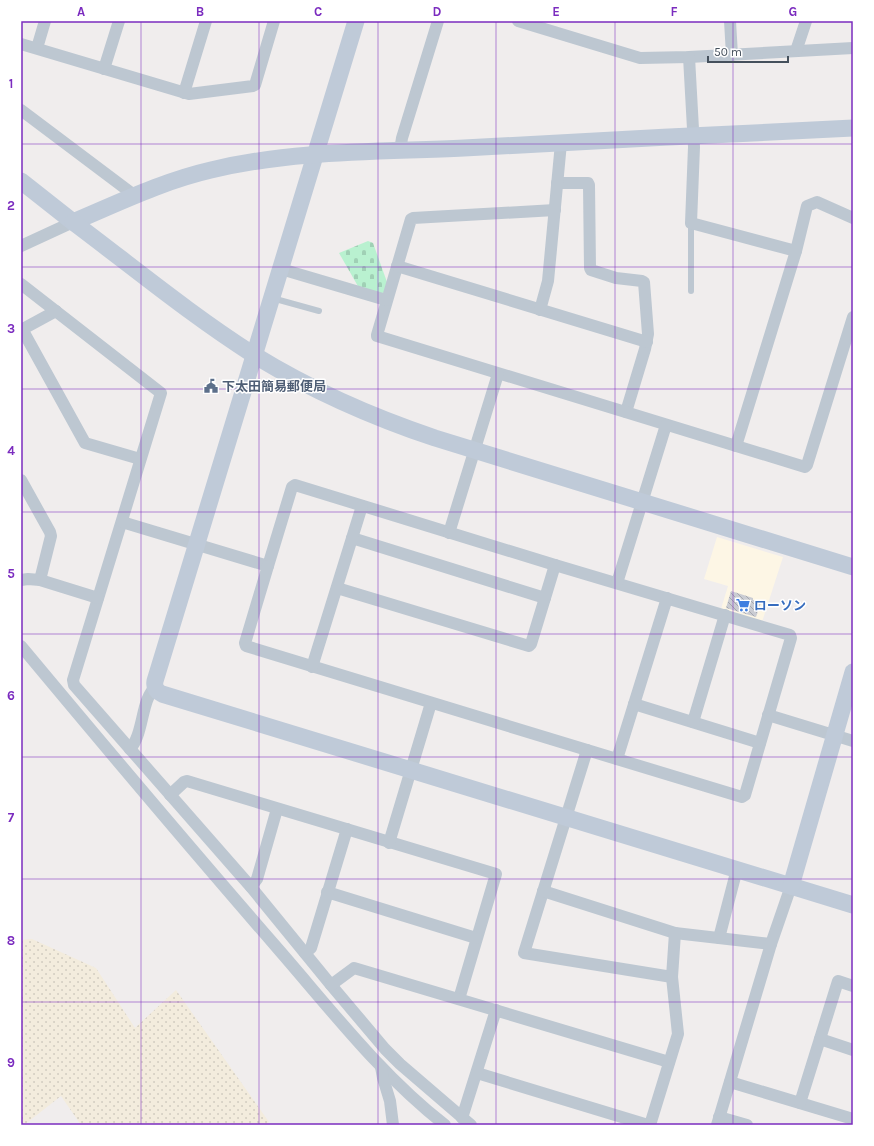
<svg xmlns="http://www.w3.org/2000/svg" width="874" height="1146" font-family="Karla,'Noto Sans JP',sans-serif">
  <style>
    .commercial { fill: #fdf6e5 }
    .sand { fill: url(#sand-dots) }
    .cemetery { fill: url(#cemetery-stones) }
    .building { fill: url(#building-back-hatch) }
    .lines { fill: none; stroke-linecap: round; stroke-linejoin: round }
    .lane { stroke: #bdc7d1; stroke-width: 6 }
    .street { stroke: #bdc7d1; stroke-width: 12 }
    .secondary { stroke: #bfcad8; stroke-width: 17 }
    .grid { fill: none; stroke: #7b2cbf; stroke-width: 1; stroke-opacity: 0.55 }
    .labels { text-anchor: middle; stroke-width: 3; stroke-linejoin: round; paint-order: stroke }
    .service-label { font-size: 13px; font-weight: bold; fill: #4e5e75; stroke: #fff; text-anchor: start }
    .shop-label { font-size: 13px; font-weight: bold; fill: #366cbe; stroke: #fff; text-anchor: start }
    .neatline { fill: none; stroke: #7b2cbf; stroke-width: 1.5 }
    .grid-label { font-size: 13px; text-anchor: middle; font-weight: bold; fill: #7b2cbf }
  </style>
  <defs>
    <pattern id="sand-dots" width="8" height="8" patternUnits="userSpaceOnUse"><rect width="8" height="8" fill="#f3ecdd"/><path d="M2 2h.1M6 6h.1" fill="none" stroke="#d2ccc0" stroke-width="1.8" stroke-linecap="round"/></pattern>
    <pattern id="cemetery-stones" width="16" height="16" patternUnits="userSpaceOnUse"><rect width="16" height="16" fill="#b9f1d0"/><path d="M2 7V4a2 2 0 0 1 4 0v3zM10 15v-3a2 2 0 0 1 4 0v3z" fill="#a0d0b5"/></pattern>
    <pattern id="building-back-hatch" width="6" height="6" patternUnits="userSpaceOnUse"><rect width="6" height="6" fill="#caccd3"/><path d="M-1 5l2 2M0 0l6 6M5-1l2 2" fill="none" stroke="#a6a8ae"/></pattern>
  </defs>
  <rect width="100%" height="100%" fill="#f0eded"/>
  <!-- commercial -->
  <path class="commercial" d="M717,537L783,557L762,622L721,609L728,586L704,579Z"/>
  <!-- sand -->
  <path class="sand" d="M32,939L96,968L135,1028L176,990L269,1122L265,1125H81L61,1096L24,1125H21V940Z"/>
  <!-- cemetery -->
  <path class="cemetery" d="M368,241L373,243L387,282L385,292L380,294L359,288L339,253Z"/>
  <!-- building -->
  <path class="building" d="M731,591L753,598V600L761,602L756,617L726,608Z"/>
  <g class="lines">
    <!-- lane -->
    <g class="lane">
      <path d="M691,223V291"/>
      <path d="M272,298L319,311"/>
    </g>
    <!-- street -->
    <g class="street">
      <path d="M518,21L640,58L689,57L853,48"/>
      <path d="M730,21L732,55"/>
      <path d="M21,44L189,94L253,86L255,85L274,21"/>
      <path d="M37,48L45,21"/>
      <path d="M796,51L806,21"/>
      <path d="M689,57L694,147L691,223L796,251"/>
      <path d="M104,69L119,21"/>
      <path d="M184,93L206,21"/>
      <path d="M21,110L130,192L134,197"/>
      <path d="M400,151L402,138L438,21"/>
      <path d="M557,183H588L589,185L590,268L591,270L616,278L642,281L644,282L648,334L645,349L626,412"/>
      <path d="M555,210L413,218L411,219L377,335V336L805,467L807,465L853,317"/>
      <path d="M21,246L73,222"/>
      <path d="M397,266L647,342"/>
      <path d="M281,269L386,300"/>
      <path d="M21,284L161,393L73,680L74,685L251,887L331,985L385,1049L400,1064L471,1125"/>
      <path d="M540,310L548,281L561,143"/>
      <path d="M22,329L85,443L140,459"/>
      <path d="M21,330L56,311"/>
      <path d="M736,446L796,251L807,206L817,202L853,218"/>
      <path d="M21,480L50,532L51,536L40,580"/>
      <path d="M122,522L268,566L292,487L295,485L555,565L790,635L791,638L745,795L742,797L587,750L524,953L672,977"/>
      <path d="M449,533L498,374"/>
      <path d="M352,538L545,598"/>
      <path d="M268,566L245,643L246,646L587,750"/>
      <path d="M21,580L28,579L40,580L98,598"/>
      <path d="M617,583L666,425"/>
      <path d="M337,588L529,646L531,644L555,565"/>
      <path d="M21,646C106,748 192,850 279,950C332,1011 381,1075 445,1125"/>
      <path d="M312,667L362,506"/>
      <path d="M634,704L760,743"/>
      <path d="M768,715L853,741"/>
      <path d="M693,722L725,615"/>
      <path d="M130,749C144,734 141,699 155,688"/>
      <path d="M617,759L667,598"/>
      <path d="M170,795L184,782L187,781L496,874L459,999"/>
      <path d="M389,843L431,703"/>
      <path d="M251,887L257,879L277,809"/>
      <path d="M543,891L675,933L771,944"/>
      <path d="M327,892L476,938"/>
      <path d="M719,938L737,869"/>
      <path d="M305,953L311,948L347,829"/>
      <path d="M331,985L354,968L669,1062"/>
      <path d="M820,1039L853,1050"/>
      <path d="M381,1067L383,1078L390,1101L393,1125"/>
      <path d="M477,1073L648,1125"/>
      <path d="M730,1082L853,1119"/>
      <path d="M800,1103L838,981L853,986"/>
      <path d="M719,1117L747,1125"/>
      <path d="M462,1118L496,1010"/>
      <path d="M650,1125L678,1034L672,977L675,933"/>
      <path d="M717,1125L771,944L791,886"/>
    </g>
    <!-- secondary -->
    <g class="secondary">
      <path d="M356,21L155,681C154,687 156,691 162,694L853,905"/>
      <path d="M21,181L73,222C118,203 163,181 211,170C294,150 379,152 464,148C594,141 723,134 853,128"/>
      <path d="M73,222C133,267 191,315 254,355C311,390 372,417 435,438L853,567"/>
      <path d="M791,886L853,672"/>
    </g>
  </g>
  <!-- grid -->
  <path class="grid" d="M141,21V1125M259,21V1125M378,21V1125M496,21V1125M615,21V1125M733,21V1125M21,144H853M21,267H853M21,389H853M21,512H853M21,634H853M21,757H853M21,879H853M21,1002H853"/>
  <!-- icons -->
  <defs>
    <symbol id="civic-bare" viewBox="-9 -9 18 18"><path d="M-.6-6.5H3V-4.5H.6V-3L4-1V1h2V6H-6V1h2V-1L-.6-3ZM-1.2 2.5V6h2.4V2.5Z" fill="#5c6f8a" stroke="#fff" stroke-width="2.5" paint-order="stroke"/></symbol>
    <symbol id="supermarket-bare" viewBox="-9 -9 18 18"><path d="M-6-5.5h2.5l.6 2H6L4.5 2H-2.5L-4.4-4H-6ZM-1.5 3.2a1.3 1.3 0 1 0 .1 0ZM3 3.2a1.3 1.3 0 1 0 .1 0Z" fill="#3f7fe0" stroke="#fff" stroke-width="2.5" paint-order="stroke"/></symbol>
  </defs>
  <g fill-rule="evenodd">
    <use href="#civic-bare" x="201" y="376" width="20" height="20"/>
    <use href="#supermarket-bare" x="733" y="595" width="20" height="20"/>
  </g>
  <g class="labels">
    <!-- service labels -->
    <g class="service-label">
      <text x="222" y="391">下太田簡易郵便局</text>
    </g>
    <!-- shop labels -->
    <g class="shop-label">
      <text x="754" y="610">ローソン</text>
    </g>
  </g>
  <!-- border -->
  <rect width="874" height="1146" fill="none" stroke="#ffffff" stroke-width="44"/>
  <!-- scale -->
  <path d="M708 56v6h80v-6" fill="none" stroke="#45505c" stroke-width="2"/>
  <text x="714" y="56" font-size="12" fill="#45505c" stroke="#ffffff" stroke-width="3" paint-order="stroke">50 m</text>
  <rect x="22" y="22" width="830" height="1102" class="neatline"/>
  <g class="grid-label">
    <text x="81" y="16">A</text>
    <text x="200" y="16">B</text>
    <text x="318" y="16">C</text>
    <text x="437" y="16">D</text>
    <text x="556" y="16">E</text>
    <text x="674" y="16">F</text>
    <text x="793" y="16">G</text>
    <text x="11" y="88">1</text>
    <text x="11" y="210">2</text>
    <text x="11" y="333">3</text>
    <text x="11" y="455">4</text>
    <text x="11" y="578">5</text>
    <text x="11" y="700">6</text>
    <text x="11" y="822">7</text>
    <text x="11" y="945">8</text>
    <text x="11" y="1067">9</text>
  </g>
</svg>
